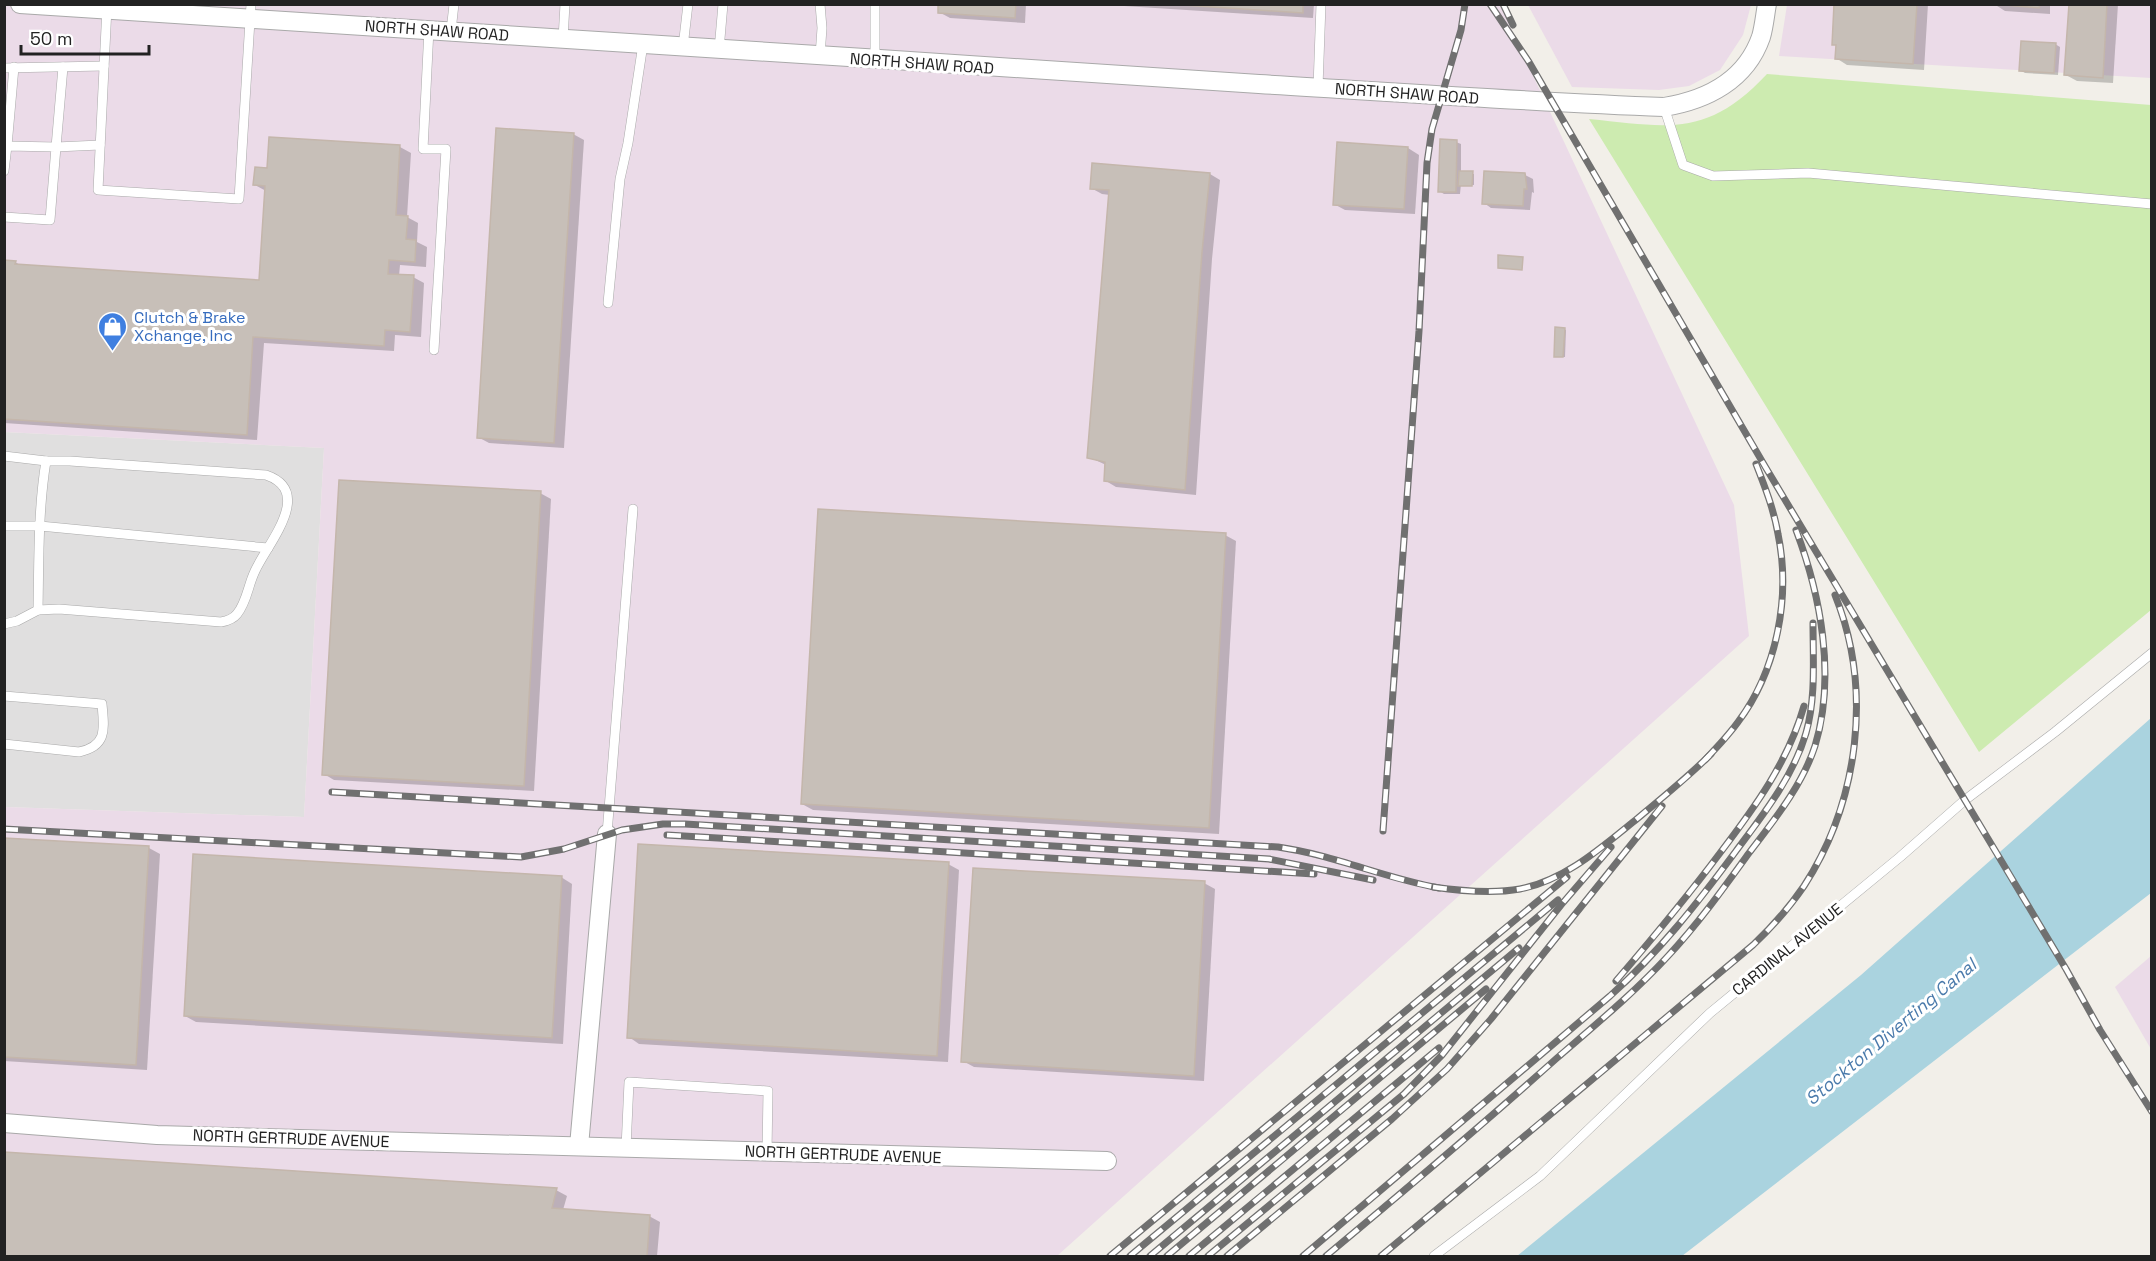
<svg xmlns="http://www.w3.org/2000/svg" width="2156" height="1261" font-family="'Space Grotesk',sans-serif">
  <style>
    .residential { fill: #e0dfdf }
    .industrial { fill: #ebdbe8 }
    .grass { fill: #cdebb0 }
    .water { fill: #aad3df }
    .shadow { fill: #0003 }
    .building { fill: #c7bfb8; stroke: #c4b6ab; stroke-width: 1.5 }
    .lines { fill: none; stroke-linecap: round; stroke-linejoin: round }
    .service-casing { stroke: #a9a9a9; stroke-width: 10 }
    .minor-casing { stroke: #a9a9a9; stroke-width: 20 }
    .service { stroke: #fff; stroke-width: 9 }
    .minor { stroke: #fff; stroke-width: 18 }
    .rail-casing { stroke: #707070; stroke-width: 7 }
    .rail { stroke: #fff; stroke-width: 4.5; stroke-dasharray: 14; stroke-linecap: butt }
    .labels { text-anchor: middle; stroke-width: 6; stroke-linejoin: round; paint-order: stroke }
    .street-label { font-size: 16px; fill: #222; stroke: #fff }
    .shop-label { font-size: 16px; fill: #366cbe; stroke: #fff; text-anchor: start }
    .water-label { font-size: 18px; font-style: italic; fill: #4a7aab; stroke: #fff }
  </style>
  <rect width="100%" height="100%" fill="#f2efe9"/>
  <!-- residential -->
  <path class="residential" d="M4,432L324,448L304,817L5,807Z"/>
  <!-- industrial -->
  <g class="industrial">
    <path d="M5,5H1500L1734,505L1749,636L1057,1256H5V807L304,817L324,448L5,432Z"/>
    <path d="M1528,5H1751L1743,35L1720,70L1689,86L1659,90L1572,87Z"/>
    <path d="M1787,5H2151V78L1779,56Z"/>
    <path d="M2151,956V1049L2115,987Z"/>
  </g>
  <!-- grass -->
  <path class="grass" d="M1767,74L2151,105V610L1979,752L1589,119C1669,127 1707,138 1767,74Z"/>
  <!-- water -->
  <path class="water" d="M2151,718V893L1682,1256H1517L1861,975Z"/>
  <!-- shadow -->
  <g class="shadow">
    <path d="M940,4H1026L1025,23L950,18L939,12Z"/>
    <path d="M1093,4H1314L1313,18Z"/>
    <path d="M1836,4H1928L1924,70L1847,65L1836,58L1837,46L1834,44Z"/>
    <path d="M1994,4H2050V14L2005,11Z"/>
    <path d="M2071,4H2118L2113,83L2077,81L2066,75Z"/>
    <path d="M2055,44L2060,47L2058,75L2025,73L2020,70Z"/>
    <path d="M573,134L584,140L564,448L489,443L478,437Z"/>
    <path d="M271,138L400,147L411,153L407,217L418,223L417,242L427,247L426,267L400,265L399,276L413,277L424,283L421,337L395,335L394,351L264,343L257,440L4,423V262H15L22,266L260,282L266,191L255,185L269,170Z"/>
    <path d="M1456,142L1461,144V172L1474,174V185L1461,184L1460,194H1444L1439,191Z"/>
    <path d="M1408,148L1419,155L1415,214L1345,210L1334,204Z"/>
    <path d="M1210,174L1220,180L1212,259L1196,495L1116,487L1106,481V465L1089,457L1110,195L1102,194L1091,188Z"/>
    <path d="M1525,175L1533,179L1534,193L1532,192L1530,210L1491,208L1484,203Z"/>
    <path d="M1564,329L1566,330L1565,357H1558Z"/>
    <path d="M540,493L551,499L534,791L334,780L324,774Z"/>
    <path d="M1225,535L1236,541L1219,834L813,810L802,804Z"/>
    <path d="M4,839L149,848L160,854L147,1070L4,1061Z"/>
    <path d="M948,864L959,870L948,1062L639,1044L629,1037Z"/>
    <path d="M561,877L572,884L563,1044L196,1022L185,1016Z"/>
    <path d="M1204,883L1215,889L1204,1081L974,1067L963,1061Z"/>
    <path d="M4,1153L556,1190L567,1196L563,1210L649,1216L660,1222L657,1256H4Z"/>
  </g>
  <!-- building -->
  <g class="building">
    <path d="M938,4H1016L1015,18L938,13Z"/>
    <path d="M1168,4H1303V13Z"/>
    <path d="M1834,4H1917L1913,64L1835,59L1836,45H1832Z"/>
    <path d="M1993,4H2040L2039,8Z"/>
    <path d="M2069,4H2107L2103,78L2064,75Z"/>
    <path d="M2021,41L2056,43L2054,73L2019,71Z"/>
    <path d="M496,128L574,133L554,443L477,438Z"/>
    <path d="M269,137L400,145L396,215L408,216L406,239L416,240L415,262L389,260L388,274L414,275L410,332L385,330L384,346L253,337L247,435L4,419V260L16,261L15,264L259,280L265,186L253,185L255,167L267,168Z"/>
    <path d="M1440,139L1457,140L1456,192H1438Z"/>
    <path d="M1337,142L1408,147L1404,209L1333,205Z"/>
    <path d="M1092,163L1210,173L1202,252L1185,490L1104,481L1105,462L1087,458L1109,190L1090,189Z"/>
    <path d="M1459,171H1473L1472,186H1458Z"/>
    <path d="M1484,171L1525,173L1527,189H1524L1523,206L1482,204Z"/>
    <path d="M1498,255L1523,257L1522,270L1498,268Z"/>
    <path d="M1555,327L1565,328L1563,357H1554Z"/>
    <path d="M339,480L541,491L524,786L322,775Z"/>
    <path d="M818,509L1226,533L1209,828L801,804Z"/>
    <path d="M4,838L149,846L136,1065L4,1057Z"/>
    <path d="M638,844L949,862L937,1056L627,1038Z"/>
    <path d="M193,854L562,876L552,1038L184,1016Z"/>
    <path d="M973,868L1205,881L1194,1076L961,1062Z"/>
    <path d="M4,1152L557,1188L552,1208L650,1215L647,1256H4Z"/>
  </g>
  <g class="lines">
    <defs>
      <g id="service">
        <path d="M107,7L98,190L239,199L251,4"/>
        <path d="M429,29L423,149H446L434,350"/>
        <path d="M451,31L454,4"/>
        <path d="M563,39L565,4"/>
        <path d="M683,47L688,4"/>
        <path d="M719,50L723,4"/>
        <path d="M820,56L822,28L820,4"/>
        <path d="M875,60V4"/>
        <path d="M63,67L56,147L100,145"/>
        <path d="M4,68L104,66"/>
        <path d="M1318,87L1321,4"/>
        <path d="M1664,107L1683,165L1713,176L1808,173L2152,204"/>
        <path d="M7,146L14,67"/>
        <path d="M4,171L7,146L56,147L50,220L4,217"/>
        <path d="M608,303L620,179L628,143L643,44"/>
        <path d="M4,456L46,461H70L266,475C315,492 267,544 255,571C248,585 247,602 237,614C233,619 227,621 221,622L59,609L38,610"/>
        <path d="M4,526H40L268,548"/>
        <path d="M4,624L17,621L38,610C39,560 38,510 46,461"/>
        <path d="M4,696L102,704C104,728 108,746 79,752L4,744"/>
        <path d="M607,834L633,509"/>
        <path d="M626,1148L629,1082L768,1091L767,1152"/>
        <path d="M1434,1256L1540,1176L1710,1013L1900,857L1965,800L2055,732L2152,653"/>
      </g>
      <g id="minor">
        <path d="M20,4C434,27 846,58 1259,84C1394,92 1529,102 1664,107C1707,100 1746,80 1761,37C1764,27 1765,15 1767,4"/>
        <path d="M4,1123L157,1135L1107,1161"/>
        <path d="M579,1146L607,834"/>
      </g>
    </defs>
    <!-- service casing -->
    <use href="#service" class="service-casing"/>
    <!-- minor casing -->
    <use href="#minor" class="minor-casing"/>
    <!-- service -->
    <use href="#service" class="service"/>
    <!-- minor -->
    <use href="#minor" class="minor"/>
    <defs>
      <g id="rail">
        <path d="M1490,4L1529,62L1766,468L2066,969L2100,1030L2152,1112"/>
        <path d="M1503,4L1513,25"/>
        <path d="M1705,760C1717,747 1728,736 1738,722C1777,670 1791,597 1778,534C1774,510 1765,487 1756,464"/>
        <path d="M332,792L1278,847C1334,855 1384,878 1439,888"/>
        <path d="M4,829L521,857L564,849L622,830L663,824H685L1269,859L1373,880"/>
        <path d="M1383,831L1419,331L1427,163L1432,129L1461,30L1465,4"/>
        <path d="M667,835L1314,874"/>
        <path d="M1433,887C1461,891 1492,894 1520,889C1566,880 1603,846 1638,818C1663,797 1688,777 1711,754"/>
        <path d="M1616,981C1652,939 1687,897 1720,853C1755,807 1788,762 1804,706"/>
        <path d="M1110,1256L1567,877"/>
        <path d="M1130,1256L1558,900"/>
        <path d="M1150,1256L1519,948"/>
        <path d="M1167,1256L1486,989"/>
        <path d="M1189,1256L1439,1048"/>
        <path d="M1208,1256L1404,1094L1442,1055L1561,905L1611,847"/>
        <path d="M1227,1256L1392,1119L1447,1069L1491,1019L1662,806"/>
        <path d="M1303,1256L1610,996C1660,951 1696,905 1736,851C1763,815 1793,777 1806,733C1816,698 1813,660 1813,623"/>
        <path d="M1326,1256C1404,1191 1481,1126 1557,1058C1595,1025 1634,993 1668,956C1698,924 1723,889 1749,853C1774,820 1802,786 1815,746C1836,677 1821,596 1796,530"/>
        <path d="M1381,1256L1753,945C1772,927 1789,908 1804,886C1859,801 1873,689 1835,595"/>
      </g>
    </defs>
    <!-- rail casing -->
    <use href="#rail" class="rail-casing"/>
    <!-- rail -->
    <use href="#rail" class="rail"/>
  </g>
  <!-- icons -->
  <defs>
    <symbol id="shop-pin" viewBox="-11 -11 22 30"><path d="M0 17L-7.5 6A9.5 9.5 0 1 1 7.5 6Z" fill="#3f7fe0" stroke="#fff"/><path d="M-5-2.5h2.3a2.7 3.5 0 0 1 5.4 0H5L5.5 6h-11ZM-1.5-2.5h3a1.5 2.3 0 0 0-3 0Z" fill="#fff"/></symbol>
  </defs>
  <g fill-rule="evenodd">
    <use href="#shop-pin" x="96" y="310" width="33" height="45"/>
  </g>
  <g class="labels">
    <!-- street labels -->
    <g class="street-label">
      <text transform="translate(437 30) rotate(4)" y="6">NORTH SHAW ROAD</text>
      <text transform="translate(922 63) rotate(4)" y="6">NORTH SHAW ROAD</text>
      <text transform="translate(1407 93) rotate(4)" y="6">NORTH SHAW ROAD</text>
      <text transform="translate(1787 949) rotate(-39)" y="6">CARDINAL AVENUE</text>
      <text transform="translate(291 1138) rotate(2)" y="6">NORTH GERTRUDE AVENUE</text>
      <text transform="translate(843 1154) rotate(2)" y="6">NORTH GERTRUDE AVENUE</text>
    </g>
    <!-- shop labels -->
    <g class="shop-label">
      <text x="134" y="323">Clutch &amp; Brake<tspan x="134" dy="18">Xchange, Inc</tspan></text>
    </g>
    <!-- water labels -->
    <g class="water-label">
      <text transform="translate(1891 1032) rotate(-40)" y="6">Stockton Diverting Canal</text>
    </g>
  </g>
  <!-- border -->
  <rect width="2156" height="1261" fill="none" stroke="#222222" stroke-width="12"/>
  <!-- scale -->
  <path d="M21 45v9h128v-9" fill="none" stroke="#222222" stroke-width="3"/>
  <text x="30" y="45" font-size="18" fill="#222222" stroke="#ffffff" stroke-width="4.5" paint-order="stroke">50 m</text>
</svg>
